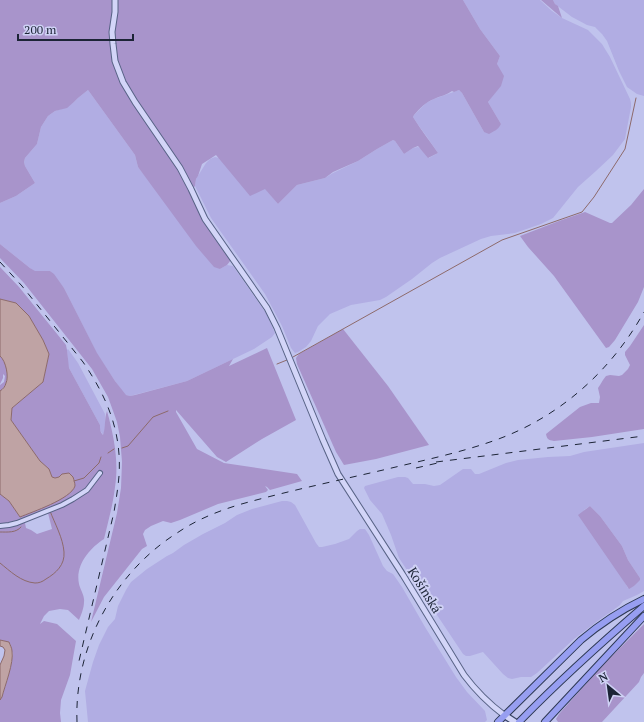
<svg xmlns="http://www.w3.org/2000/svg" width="644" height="722" font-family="'PT Serif',serif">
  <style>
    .farmland { fill: #b1ade3; fill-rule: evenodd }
    .green { fill: #a894cb; fill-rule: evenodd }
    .water { fill: #bfa3a4; stroke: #8d6a6b }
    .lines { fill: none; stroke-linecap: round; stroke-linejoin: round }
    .stream { stroke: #8d6a6b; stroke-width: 1 }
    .minor-casing { stroke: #586386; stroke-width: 6 }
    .tertiary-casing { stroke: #586386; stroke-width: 7 }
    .secondary-casing { stroke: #3b4768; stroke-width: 8 }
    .primary-casing { stroke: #2d3854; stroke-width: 8 }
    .minor { stroke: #d3d5f8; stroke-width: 4 }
    .tertiary { stroke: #d3d5f8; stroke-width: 5 }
    .secondary { stroke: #d3d5f8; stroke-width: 5.5 }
    .primary { stroke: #979ef1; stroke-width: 6 }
    .rail { stroke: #1c2436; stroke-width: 1; stroke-dasharray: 7 7; stroke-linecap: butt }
    .labels { text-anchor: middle; stroke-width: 4; stroke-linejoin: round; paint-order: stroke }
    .street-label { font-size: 13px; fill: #1c2436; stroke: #cfd1f5 }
  </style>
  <rect width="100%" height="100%" fill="#c0c3ed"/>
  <!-- farmland -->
  <g class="farmland">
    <path d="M463,0H540L552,11L562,18L588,30L602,44L605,49L610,57L630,99L631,103V107L625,139L613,155L596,171L578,187L553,218L541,224L515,233L491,236L481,239L440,258L432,263L412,279L386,297L380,300L351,305L330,314L318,326L311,341L306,347L298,352L295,353L291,348L282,326L265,294L211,218L195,186L196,179L206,163L210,159L215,157L219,158L265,188L278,204L297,185L325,178L333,173L358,161L377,149L393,140L395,141L404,154L413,148L418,147L421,149L429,158L438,153L427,137L419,126L413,117L414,115L426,103L434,99L459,90L462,93L484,132L501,124L488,102L500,86L497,64L500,56L480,29Z"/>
    <path d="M553,0H644V96L637,94L627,87L619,71L607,41L602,34L595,27L587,25L572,17L555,4Z"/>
    <path d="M88,90L135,155L138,167L220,269L227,265L233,266L266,313L275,333L272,337L254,349L187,381L130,396L125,395L115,381L97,354L64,288L50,271H34L30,268L0,244V203L16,196L35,183L25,166L24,162L25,158L37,144L41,127L48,116L55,111L67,107L74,102L78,98Z"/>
    <path d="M68,349L78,363L105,414V430L103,435L100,430V425L69,368L68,364L67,350Z"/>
    <path d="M644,443V591L637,595L623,601L620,605L612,611L599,620L574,639L537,673L531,677H521L512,679L508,678L503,674L483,652L470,656H466L463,654L399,558L391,535L382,514L370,500L364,488L365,486L398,477H405L408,478L413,484H425L434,486L440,485L463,469H471L475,474H479L506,463L518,460L548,457L570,456L584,452ZM590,506L600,516L622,546L628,560L640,578L634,586L628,588L584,510Z"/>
    <path d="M282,501H287L291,502L295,505L316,543L319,547H322L335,544L349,539L357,531L360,529H365L369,535L383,566L387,571L393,574L402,587L425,627L456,677L467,692L485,711L487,720L485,722H88L85,691L93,662L99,645L108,627L115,619L118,606L126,590L131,582L147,569L167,556L173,553L184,545L203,534L225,523L237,515L252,509Z"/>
  </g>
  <!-- green -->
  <g class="green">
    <path d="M0,0H463L480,29L500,56L497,64L504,76L501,86L488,102L501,124C498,130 494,131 489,134L484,132L462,93L459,90L454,92L452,91C447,95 440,96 434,99C426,102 420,108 414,115L413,117C421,130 430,141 438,153L428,158L418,146L413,148L404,154L395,141L393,140L377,149L358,161L333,172L325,178L297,185L278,204L265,189L250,196L216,155L202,164L198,176L196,179L195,186L191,191L231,260L227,265L220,269L214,267L196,246L138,167L135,155L88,90L78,98L74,102L67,108L55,111L48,116L41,127L37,144L25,158L24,162L25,166L35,183L16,196L0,203Z"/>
    <path d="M541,0H553L555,4L558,6L562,18Z"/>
    <path d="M644,189V287L638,302L615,340L609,347L606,348L554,276L528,247L520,236L559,221L585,212L610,223H612L631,205Z"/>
    <path d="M0,244L30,268L35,271H50L54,274L64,288L97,353L115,381L126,395L130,396L135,395L187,381L233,359L229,366L267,348L296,420L262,439L226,462L217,457L176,410V412L197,449L224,463L297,474L302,481L270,490L267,487L265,486L268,490L266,492L218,504L180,520L171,523L163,521L151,526L145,530L143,534L147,546L142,549L104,597L91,622L117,513L121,488L122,462L120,437L117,422L108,397L92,369L24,283L0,258Z"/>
    <path d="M0,267L19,287L66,345L67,350L69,368L100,425C100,429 100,432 103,435C106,427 104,419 107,411C114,436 119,462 115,487C113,505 108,522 104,539C90,548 75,565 79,584C80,589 85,596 84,602C84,608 81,615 79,620L68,610L60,609L49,611L44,616L40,624L44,621L57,624L76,641L70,675L61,700L60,713L61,722H0V700L2,697L9,673L13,654L9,642L0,640V494L9,501L20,517L62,474L59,477L55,478L52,477L49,469L40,461L11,420L12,408L43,382L49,354L43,340L29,316L16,303L0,299ZM47,509L52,529L37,534L31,530L26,528L24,518Z"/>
    <path d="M644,325V429L592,437L554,441C548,440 547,439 546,434L580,407L591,403H599L600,397L598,388L600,385L603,380L606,376L610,375L619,376L622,375L628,369L630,365L625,355V352L630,346Z"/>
    <path d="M343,329L388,386L429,445L376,459L344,465L336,452L297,364L296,358L299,354Z"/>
    <path d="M0,356C6,360 9,377 6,383C5,387 3,389 0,391V385L4,382L5,376L3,374V378L0,384Z"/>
    <path d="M590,506L600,516L622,546L628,560L640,578V580L634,586L629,589L578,515Z"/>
    <path d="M644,624V673L641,677L639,682L602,722H558L556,719L559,714L602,666Z"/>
  </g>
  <!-- water -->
  <g class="water">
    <path d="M0,299L16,303L29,316L43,340L49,354L43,382L12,408L11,420L40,461L49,469L52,477L55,478L59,477L62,474L69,473L73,477C74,480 75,483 75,486C71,499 32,512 20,517L9,501L0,494V391C3,389 5,387 6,383C9,377 6,361 0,356Z"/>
    <path d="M0,640L9,642C10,645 12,648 12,651C14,663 5,685 2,697L0,700V665L4,656L5,650L3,647L0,646Z"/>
  </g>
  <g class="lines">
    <!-- stream -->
    <g class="stream">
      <path d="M293,357L502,240L582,212L594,197L625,149L636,98"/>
      <path d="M277,364L287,360"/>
      <path d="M122,448L128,446L153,417L168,411"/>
      <path d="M108,453L114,449"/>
      <path d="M74,481L84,478L99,463L101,457"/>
      <path d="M0,532C8,532 16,533 21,527"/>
      <path d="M0,563C10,571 21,582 35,583C39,583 42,582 46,579C56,573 65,565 64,552C63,538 55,524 50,511"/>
    </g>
    <defs>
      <path id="minor" d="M0,526L9,525L17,523L62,505L73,499L87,490L100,473"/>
      <path id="tertiary" d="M115,0V12L112,32L113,44L115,61L123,82L135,102L180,168L191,189L205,219L267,308L277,328L323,440L338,474L403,575L464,675C476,691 488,703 504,715"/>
      <path id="secondary" d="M504,715L515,722"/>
      <g id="primary">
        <path d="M498,722L581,640C600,624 621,610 644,599"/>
        <path d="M519,722C559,681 601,643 644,606"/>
        <path d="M545,722L644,616"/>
      </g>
    </defs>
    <!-- minor casing -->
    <use href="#minor" class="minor-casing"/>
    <!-- tertiary casing -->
    <use href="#tertiary" class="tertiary-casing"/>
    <!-- secondary casing -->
    <use href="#secondary" class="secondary-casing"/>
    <!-- primary casing -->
    <use href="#primary" class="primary-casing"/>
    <!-- minor -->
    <use href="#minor" class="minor"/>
    <!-- tertiary -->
    <use href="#tertiary" class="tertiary"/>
    <!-- secondary -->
    <use href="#secondary" class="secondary"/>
    <!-- primary -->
    <use href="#primary" class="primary"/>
    <!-- rail -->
    <g class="rail">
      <path d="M0,262L22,286L83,362C107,397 122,432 119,476C118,488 116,500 114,512L79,661"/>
      <path d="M436,462L644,436"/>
      <path d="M416,468L442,462"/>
      <path d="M77,722C74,647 114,573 177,533C196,520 216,512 238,505C291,490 346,479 400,466C430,459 461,452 490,442C556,420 610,373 644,312"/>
    </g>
  </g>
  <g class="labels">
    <!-- street labels -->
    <g class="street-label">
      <text transform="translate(425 590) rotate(58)" y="5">Košínská</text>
    </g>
  </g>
  <!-- north arrow -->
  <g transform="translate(608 686) rotate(331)" stroke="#cfd1f5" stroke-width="3" paint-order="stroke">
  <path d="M0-3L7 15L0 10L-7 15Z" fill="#1c2436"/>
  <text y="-6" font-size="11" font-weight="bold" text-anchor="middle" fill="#1c2436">N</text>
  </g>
  <!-- scale -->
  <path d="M18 34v6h115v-6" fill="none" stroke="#1c2436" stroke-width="2"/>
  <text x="24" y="34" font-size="12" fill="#1c2436" stroke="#cfd1f5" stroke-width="3" paint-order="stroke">200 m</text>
</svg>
